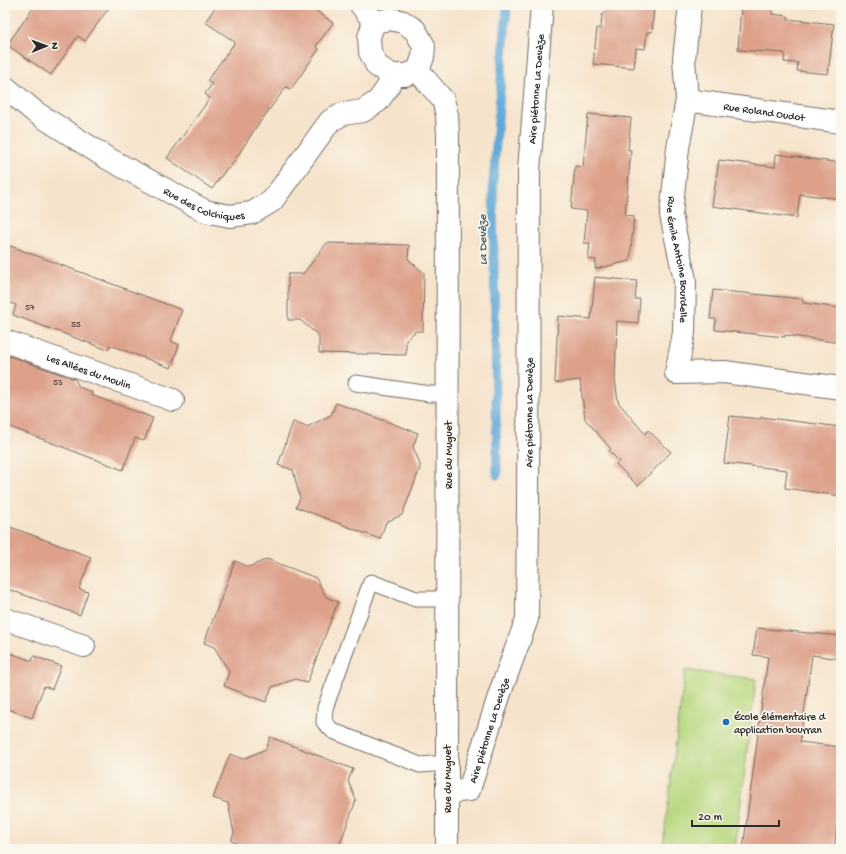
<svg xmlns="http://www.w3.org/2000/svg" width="846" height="854" font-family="'Gochi Hand',sans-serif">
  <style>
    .green { fill: #b7d880; stroke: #718256 }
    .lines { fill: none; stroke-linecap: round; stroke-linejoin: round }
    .stream { stroke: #60a8d7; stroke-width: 9 }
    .building { fill: #dda18a }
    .service-casing { stroke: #726b63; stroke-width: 17 }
    .pedestrian-casing { stroke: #726b63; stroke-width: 24 }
    .minor-casing { stroke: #726b63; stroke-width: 24 }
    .service { stroke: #fff; stroke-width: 15 }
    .pedestrian { stroke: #fff; stroke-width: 22 }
    .minor { stroke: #fff; stroke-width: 22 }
    .poi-dot { fill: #1f6fb2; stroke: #fbf7ec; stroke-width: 1.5 }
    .labels { text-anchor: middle; stroke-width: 3.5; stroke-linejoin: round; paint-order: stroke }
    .number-label { font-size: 9px; fill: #584843 }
    .street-label { font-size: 11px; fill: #2b2b2b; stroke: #fbf7ec }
    .poi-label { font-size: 11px; fill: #2b2b2b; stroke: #fbf7ec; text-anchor: start }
    .water-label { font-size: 12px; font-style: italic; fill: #405d70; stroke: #fbf7ec }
  </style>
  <rect width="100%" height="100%" fill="#fbf7ec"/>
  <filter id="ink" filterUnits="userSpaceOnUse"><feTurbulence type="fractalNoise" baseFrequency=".025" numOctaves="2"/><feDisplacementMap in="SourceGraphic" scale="8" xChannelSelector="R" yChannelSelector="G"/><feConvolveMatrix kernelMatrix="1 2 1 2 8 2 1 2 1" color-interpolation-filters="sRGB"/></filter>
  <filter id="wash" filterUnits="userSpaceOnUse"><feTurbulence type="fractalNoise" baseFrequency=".012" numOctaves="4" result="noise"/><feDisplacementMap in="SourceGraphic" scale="16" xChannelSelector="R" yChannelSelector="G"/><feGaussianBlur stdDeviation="0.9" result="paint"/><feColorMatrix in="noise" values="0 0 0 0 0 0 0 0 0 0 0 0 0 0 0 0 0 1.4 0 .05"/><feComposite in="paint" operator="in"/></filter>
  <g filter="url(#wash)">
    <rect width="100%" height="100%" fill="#f6e3cb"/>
    <!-- green -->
    <path class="green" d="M685,670L756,679L735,849H702L663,844Z"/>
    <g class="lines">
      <!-- stream -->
      <path class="stream" d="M497,475L493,183L507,5"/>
    </g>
    <g id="blocks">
      <!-- building -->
      <g class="building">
        <path d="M35,5H111L85,41L78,36L51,75L7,45Z"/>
        <path d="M217,5H308L333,23L316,46L319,49L291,89L286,87L257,126L229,169L227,168L212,189L167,158L210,98L205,94L212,84L207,81L235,42L205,22Z"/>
        <path d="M616,5H654L652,32H647L645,49L636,48L634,68L593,64L597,28H601L602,15Z"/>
        <path d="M741,5H772V14L788,16V19L834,24L828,74L797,71L798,63L784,62L785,53L738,50Z"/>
        <path d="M588,114L631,118L628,150H631L625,215L634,216L630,261L595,269L596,260L588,259L590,243H584L587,211L571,209L575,166L583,167Z"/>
        <path d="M776,154L841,163V199L800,194L797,218L712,206L719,160L775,167Z"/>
        <path d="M327,243L409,245L408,259L424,273L423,331H416L406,340V355L319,353V336L300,320H288V274H303Z"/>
        <path d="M5,244L182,310L171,341L179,345L171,368L110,345L108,350L13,315L16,305L5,301Z"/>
        <path d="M595,277L637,281L635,299H640L638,323L617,321L615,379L618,402L645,434L648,430L671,452L638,486L616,464L619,461L609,451L611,449L585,419L580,380L555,383L558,316L591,319Z"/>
        <path d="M713,290L803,299V303L841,308V343L785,335V337L715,330L716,319H710Z"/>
        <path d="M5,356L12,357L75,379L79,387L92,392L91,395L153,418L144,441L135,438L123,470L5,425Z"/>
        <path d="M336,403L418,433L413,447L420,464V468L402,515L386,522L380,539L296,507L300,498L293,470L278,465L293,422L307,427L331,415Z"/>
        <path d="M730,416L761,419V417L841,427V496L785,488L787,470L724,463Z"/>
        <path d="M5,525L91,557L79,589L88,592L80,615L5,588Z"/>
        <path d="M267,559L316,578L326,597L338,602L307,683L296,679L272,687L266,702L224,686L229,671L214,647L204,643L227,583L235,561L249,567Z"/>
        <path d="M757,628L841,636V659L812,655L800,742L841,747V797L834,849H743L768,657L753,655Z"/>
        <path d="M5,651L32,661L34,656L61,666L52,689L44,686L32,718L5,708Z"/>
        <path d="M270,737L353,769L348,781L356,800L338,849H254L231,841L234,833L228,803L213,798L230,754L243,759L266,749Z"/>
      </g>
    </g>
  </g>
  <g filter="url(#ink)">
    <use href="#blocks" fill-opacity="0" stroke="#726b63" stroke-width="1"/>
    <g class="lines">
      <defs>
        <g id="service">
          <path d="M356,383L430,394H448"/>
          <path d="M447,763L420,765L333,731L324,722L325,708L371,582L416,599H447"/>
        </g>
        <g id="pedestrian">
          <path id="s1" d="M447,792L469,790L501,690L527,619L528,510L529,170L542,5"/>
        </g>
        <g id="minor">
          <path d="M361,5L374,22"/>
          <path id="s2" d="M690,5L684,59L687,100L678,148L671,215L685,280L684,333L676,373L724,372L841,388"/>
          <path d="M391,19L403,22L415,30L424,46L423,57L418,71L405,75H392L377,66L370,52L369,37L374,22Z"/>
          <path d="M418,71L443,100L447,115L448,135L447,763V849"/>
          <path id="s3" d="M5,87L35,112L107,158L205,211L230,216L252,213L272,201L330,121L343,114L363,111L378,101L388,87L392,75"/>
          <path id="s4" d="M687,100L841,122"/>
          <path id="s5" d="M5,341L173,400"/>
          <path d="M5,619L84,646"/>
        </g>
      </defs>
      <!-- service casing -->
      <use href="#service" class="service-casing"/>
      <!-- pedestrian casing -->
      <use href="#pedestrian" class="pedestrian-casing"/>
      <!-- minor casing -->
      <use href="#minor" class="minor-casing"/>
      <!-- service -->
      <use href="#service" class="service"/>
      <!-- pedestrian -->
      <use href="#pedestrian" class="pedestrian"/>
      <!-- minor -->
      <use href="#minor" class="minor"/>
    </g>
  </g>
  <!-- markers -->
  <circle class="poi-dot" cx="726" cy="722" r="4"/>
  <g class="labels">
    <!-- number labels -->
    <g class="number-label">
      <text x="30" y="310">57</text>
      <text x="76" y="327">55</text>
      <text x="58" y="385">53</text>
    </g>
    <!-- street labels -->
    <g class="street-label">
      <text dy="4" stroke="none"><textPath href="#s1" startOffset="733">Aire piétonne La Devèze</textPath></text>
      <text dy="4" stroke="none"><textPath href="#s4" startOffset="78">Rue Roland Oudot</textPath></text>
      <text dy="4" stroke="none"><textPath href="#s3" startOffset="233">Rue des Colchiques</textPath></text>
      <text dy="4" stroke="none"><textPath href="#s2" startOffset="257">Rue Émile Antoine Bourdelle</textPath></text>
      <text dy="4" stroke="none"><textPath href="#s5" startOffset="89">Les Allées du Moulin</textPath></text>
      <text dy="4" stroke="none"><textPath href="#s1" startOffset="409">Aire piétonne La Devèze</textPath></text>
      <text transform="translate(448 455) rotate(-90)" y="4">Rue du Muguet</text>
      <text dy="4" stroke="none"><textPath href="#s1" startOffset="85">Aire piétonne La Devèze</textPath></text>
      <text transform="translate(447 779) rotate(-90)" y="4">Rue du Muguet</text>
    </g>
    <!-- poi labels -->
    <g class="poi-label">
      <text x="734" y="720">École élémentaire d<tspan x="734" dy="13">application bourran</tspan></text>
    </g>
    <!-- water labels -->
    <g class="water-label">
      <text transform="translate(482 240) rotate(-91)" y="4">La Devèze</text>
    </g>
  </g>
  <!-- margin -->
  <rect width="846" height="854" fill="none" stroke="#fbf7ec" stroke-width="20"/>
  <!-- north arrow -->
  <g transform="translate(46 46) rotate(89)" stroke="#fbf7ec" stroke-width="3" paint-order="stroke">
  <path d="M0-3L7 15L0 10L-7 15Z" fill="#2b2b2b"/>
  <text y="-6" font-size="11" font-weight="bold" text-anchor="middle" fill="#2b2b2b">N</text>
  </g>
  <!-- scale -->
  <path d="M692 820v6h87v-6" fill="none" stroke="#2b2b2b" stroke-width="2"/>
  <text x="698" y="820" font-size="12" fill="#2b2b2b" stroke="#fbf7ec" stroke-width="3" paint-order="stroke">20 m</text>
</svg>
